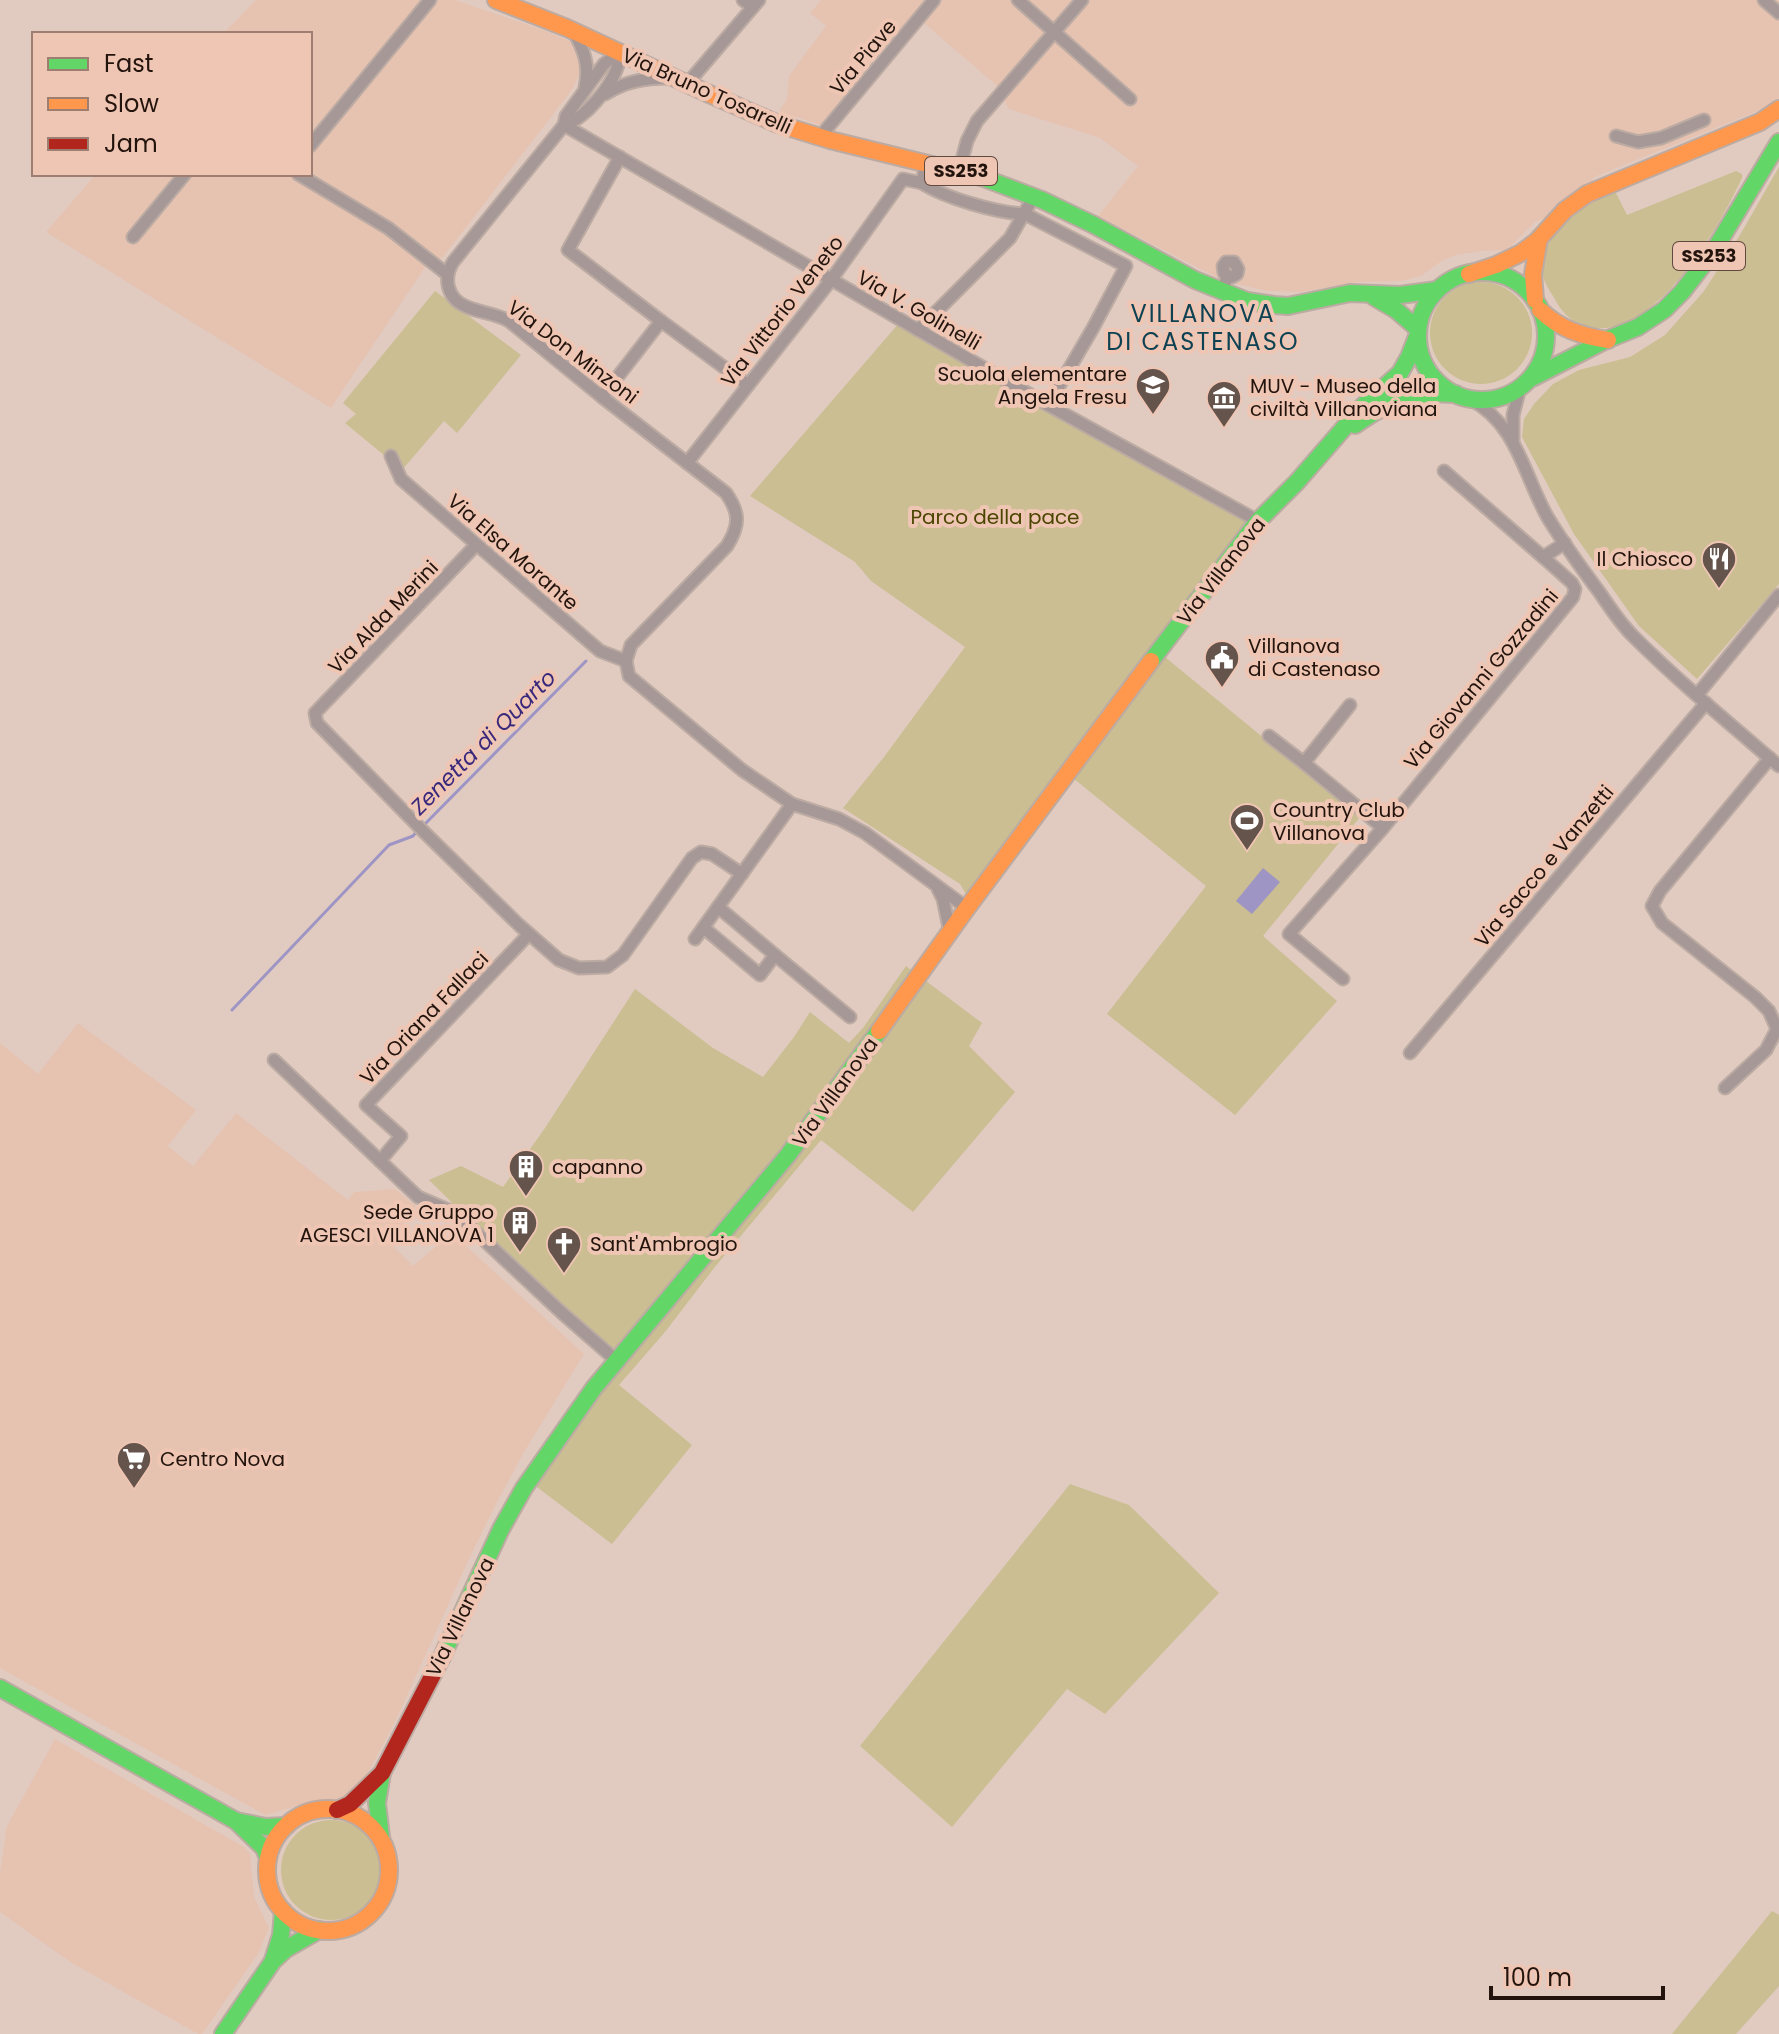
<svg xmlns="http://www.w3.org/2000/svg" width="1779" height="2034" font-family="Poppins,sans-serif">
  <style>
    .built { fill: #e6c2b1 }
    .green { fill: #cabe92 }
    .water { fill: #9e95c4 }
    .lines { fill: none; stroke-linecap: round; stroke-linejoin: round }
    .stream { stroke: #9e95c4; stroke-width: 3 }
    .street-casing { stroke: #bcaba3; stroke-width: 15 }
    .fast-casing { stroke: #bcaba3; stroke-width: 20 }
    .slow-casing { stroke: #bcaba3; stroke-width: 20 }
    .jam-casing { stroke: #bcaba3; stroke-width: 20 }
    .street { stroke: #a69897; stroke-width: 11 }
    .fast { stroke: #63d668; stroke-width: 16 }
    .slow { stroke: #ff974d; stroke-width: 16 }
    .jam { stroke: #b3261e; stroke-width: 16 }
    .labels { text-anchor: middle; stroke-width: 8; stroke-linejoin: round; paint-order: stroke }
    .shield { fill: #efc5b3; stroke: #60493f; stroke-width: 2 }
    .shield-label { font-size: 18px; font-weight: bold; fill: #22140d }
    .street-label { font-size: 20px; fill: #22140d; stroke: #efc5b3 }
    .poi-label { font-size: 20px; fill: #22140d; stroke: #efc5b3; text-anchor: start }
    .park-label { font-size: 20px; fill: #4a4601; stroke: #efc5b3 }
    .water-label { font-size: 22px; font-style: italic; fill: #38287c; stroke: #efc5b3 }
    .quarter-label { font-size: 24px; letter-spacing: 2px; fill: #0e4253; stroke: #efc5b3 }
  </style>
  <rect width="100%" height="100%" fill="#e1cbc1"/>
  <!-- built -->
  <g class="built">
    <path d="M256,0H455L543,30L572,42L578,51L581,64L578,78L571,91L443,257L426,266L331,408L46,232L96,174H310V34H223Z"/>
    <path d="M821,0H1779V117L1765,108L1594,177L1591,184L1561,203L1545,218L1536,221L1511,246L1503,250L1482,251L1456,255L1443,260L1421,276L1401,281L1357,282L1301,292L1267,291L1236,284L1212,275L1098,216L1138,166L1100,138L1009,109L996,85L916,16L822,126L779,111L787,99L789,76L826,26L810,13Z"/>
    <path d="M78,1023L196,1110L168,1146L193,1166L236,1113L348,1200L354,1192L395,1189L416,1206L390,1243L413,1266L452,1233L584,1354L524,1452L497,1502L468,1561L397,1718L361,1786L342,1802H312L265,1815L0,1668V1043L38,1074Z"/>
    <path d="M55,1739L244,1847L250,1854L254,1897L269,1928L258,1954L202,2034H198L72,1963L0,1912V1873L7,1826Z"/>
  </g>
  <!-- green -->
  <g class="green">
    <path d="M1779,167V584L1697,679L1639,626L1574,534L1522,437L1524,419L1534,404L1553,384L1579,370L1630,357L1665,335L1704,291L1740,235Z"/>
    <path d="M1736,171L1742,174V178C1719,227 1665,321 1606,328C1583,330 1566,320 1556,301C1552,294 1546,286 1544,279C1530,241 1586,202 1615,191L1627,215Z"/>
    <circle cx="1481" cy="333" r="51"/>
    <path d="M435,291L521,355L457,433L444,421L402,470L345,423L356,414L343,403Z"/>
    <path d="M906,315L1256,522L1154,648L1360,817L1263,936L1337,1001L1235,1115L1107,1014L1206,886L1068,774L970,901L960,884L843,808L884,757L965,647L871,581L855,562L750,496Z"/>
    <path d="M906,966L982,1023L969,1046L1015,1092L913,1212L821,1140L714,1268L665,1332L619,1385L692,1445L612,1544L529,1481L612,1360L429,1180L461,1166L503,1187L545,1128L635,989L713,1048L763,1077L794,1037L810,1012L849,1043L863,1028Z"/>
    <path d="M1070,1484L1129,1505L1219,1593L1105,1714L1067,1689L952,1827L860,1746Z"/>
    <circle cx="331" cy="1870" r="50"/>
    <path d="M1772,1911L1779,1915V1986L1736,2034H1672Z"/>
  </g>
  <!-- water -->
  <path class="water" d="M1263,868L1280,882L1252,914L1236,901Z"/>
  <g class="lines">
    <!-- stream -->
    <g class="stream">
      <path d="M423,826L586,661"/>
      <path d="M232,1010L389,845L413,836L417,831"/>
    </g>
    <defs>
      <g id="street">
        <path d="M743,0L753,7"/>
        <path d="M1018,0L1130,99"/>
        <path d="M1764,0L1779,13"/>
        <path d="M574,32C584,50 590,66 585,87"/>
        <path d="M620,52L604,64L566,116L564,125L453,262C443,278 447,298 465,306C479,313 495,313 509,321L602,397L726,493C740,513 740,525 727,546L631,645L626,661L629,676L742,770L792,804L839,819L865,833L967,908"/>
        <path d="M687,84L759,0"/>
        <path d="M605,94C626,81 645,78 669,78"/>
        <path d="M564,125L1048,405L1258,521"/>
        <path d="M564,125C588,117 620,78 620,52"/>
        <path d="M1616,136L1638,142L1661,138L1704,120"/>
        <path d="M819,138L934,0"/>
        <path d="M310,146L430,0"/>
        <path d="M926,163L922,183C945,198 997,213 1025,214L1126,266L1093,328L1048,405"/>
        <path d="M959,171L967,141L977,121L1082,0"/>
        <path d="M298,174L388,228L447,274"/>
        <path d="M133,237L185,174"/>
        <path d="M1221,292L1228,276L1232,277L1237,274L1238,269L1234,262H1226L1223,266L1224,273L1228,276"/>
        <path d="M661,321L748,385"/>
        <path d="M918,330L1010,238L1034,196"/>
        <path d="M602,397L661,321L568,250L620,157"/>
        <path d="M1470,399C1518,425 1523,474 1548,518C1564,544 1582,569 1600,593C1610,608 1621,624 1633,636C1679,682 1730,724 1779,766"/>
        <path d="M1513,441V415L1520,388"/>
        <path d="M391,456L401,479L600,651L626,661"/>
        <path d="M687,463L831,280L903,179L922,183"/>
        <path d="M1444,471L1543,557"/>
        <path d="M476,545L315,713L317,723L423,831L519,925L559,960L579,968L607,967L623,955L692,858L701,852L712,854L742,874"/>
        <path d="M1697,695L1779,595"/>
        <path d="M1350,705L1304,763L1383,828"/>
        <path d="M1269,736L1304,763"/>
        <path d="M938,889L943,899L950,932"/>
        <path d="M704,928L760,975L775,955L718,907"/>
        <path d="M695,939L792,804"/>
        <path d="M775,955L850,1017"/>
        <path d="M1343,979L1289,934L1383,828L1573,597L1575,589L1572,583L1543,557L1565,543"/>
        <path d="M1410,1053L1706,703"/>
        <path d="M274,1060L418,1197L455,1213L561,1312L617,1361"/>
        <path d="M1725,1088L1766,1050L1777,1029L1769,1011L1755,997L1662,923L1652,906L1660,891L1770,758"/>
        <path d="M380,1161L401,1136L366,1105L529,934"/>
      </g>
      <g id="fast">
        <path d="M981,177L1042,200L1094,225L1195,280L1247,301L1274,305L1288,306L1350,293L1400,295L1437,290"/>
        <circle cx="1482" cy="336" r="64"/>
        <path d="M1374,297L1396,310L1418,329"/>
        <path d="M1532,378L1606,340L1638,327L1664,310L1682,292L1713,252L1779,142"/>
        <path d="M1355,425C1392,399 1410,391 1456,394"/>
        <path d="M1151,661L1258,521L1296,483L1363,406L1400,373L1409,357L1418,334"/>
        <path d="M441,1659L501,1529L524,1488L594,1388L788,1155L879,1031"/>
        <path d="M0,1688L236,1821L264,1848L268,1858"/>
        <path d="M236,1821L266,1827L286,1826"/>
        <path d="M381,1837L377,1803L382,1773"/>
        <path d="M273,1960L281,1935L283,1911"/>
        <path d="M223,2034L273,1961L286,1949L319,1930"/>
      </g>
      <g id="slow">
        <path d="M496,0L567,28L707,93L778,124L830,140L981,177"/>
        <path d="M1469,274L1496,265L1521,253L1537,241L1565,210L1587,194L1760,122L1779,109"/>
        <path d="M1535,300L1533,274L1539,239"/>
        <path d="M1540,310C1560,329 1581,336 1608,340"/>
        <path d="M879,1031L967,908L1151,661"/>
        <circle cx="328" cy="1870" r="61"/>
      </g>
      <path id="jam" d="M337,1810L350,1804L382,1773L441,1659"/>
    </defs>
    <!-- street casing -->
    <use href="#street" class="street-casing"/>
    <!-- fast casing -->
    <use href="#fast" class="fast-casing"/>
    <!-- slow casing -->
    <use href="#slow" class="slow-casing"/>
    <!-- jam casing -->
    <use href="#jam" class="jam-casing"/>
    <!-- street -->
    <use href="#street" class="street"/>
    <!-- fast -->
    <use href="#fast" class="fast"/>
    <!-- slow -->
    <use href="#slow" class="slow"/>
    <!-- jam -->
    <use href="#jam" class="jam"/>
  </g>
  <!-- icons -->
  <defs>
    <symbol id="school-pin" viewBox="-11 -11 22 30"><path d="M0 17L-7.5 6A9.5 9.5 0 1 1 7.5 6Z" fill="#65544c" stroke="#efc5b3"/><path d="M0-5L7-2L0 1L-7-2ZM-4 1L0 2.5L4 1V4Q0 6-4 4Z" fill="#fff"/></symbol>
    <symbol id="museum-pin" viewBox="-11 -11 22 30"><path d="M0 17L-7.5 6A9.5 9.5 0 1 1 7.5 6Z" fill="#65544c" stroke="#efc5b3"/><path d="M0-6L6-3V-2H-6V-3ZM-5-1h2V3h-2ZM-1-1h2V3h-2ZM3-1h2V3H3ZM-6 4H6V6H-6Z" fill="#fff"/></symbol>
    <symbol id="restaurant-pin" viewBox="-11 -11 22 30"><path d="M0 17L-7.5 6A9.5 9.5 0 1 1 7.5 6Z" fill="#65544c" stroke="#efc5b3"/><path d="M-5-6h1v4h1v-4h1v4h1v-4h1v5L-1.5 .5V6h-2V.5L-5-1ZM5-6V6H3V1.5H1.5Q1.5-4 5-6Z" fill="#fff"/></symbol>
    <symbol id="civic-pin" viewBox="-11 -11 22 30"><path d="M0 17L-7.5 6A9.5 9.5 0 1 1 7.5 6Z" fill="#65544c" stroke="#efc5b3"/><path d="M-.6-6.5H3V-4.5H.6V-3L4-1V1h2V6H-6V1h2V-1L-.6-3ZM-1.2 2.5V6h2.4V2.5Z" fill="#fff"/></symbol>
    <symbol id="stadium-pin" viewBox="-11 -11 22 30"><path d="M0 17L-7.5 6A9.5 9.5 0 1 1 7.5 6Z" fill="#65544c" stroke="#efc5b3"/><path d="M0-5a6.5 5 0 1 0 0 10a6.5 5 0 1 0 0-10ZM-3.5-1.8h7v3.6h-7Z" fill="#fff"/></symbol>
    <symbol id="building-pin" viewBox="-11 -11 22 30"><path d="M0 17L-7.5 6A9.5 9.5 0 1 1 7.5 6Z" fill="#65544c" stroke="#efc5b3"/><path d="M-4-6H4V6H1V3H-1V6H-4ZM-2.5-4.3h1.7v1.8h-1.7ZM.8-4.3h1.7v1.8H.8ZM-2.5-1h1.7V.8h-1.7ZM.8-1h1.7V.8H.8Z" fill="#fff"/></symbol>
    <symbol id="church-pin" viewBox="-11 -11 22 30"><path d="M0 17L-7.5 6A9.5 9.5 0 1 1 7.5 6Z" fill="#65544c" stroke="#efc5b3"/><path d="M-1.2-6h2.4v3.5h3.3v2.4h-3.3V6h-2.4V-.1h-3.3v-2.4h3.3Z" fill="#fff"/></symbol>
    <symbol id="supermarket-pin" viewBox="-11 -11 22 30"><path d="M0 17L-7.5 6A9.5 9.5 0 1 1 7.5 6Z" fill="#65544c" stroke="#efc5b3"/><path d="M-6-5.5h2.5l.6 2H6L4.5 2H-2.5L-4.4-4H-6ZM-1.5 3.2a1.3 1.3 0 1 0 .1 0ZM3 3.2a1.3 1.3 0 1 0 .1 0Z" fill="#fff"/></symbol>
  </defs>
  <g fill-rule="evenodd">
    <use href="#school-pin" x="1133" y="365" width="40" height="54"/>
    <use href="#museum-pin" x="1204" y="378" width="40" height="54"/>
    <use href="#restaurant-pin" x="1699" y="539" width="40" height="54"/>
    <use href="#civic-pin" x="1202" y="638" width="40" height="54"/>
    <use href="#stadium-pin" x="1227" y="801" width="40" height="54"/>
    <use href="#building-pin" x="506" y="1147" width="40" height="54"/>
    <use href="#building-pin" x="500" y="1203" width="40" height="54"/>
    <use href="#church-pin" x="544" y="1224" width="40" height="54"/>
    <use href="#supermarket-pin" x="114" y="1439" width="40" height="54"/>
  </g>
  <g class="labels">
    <!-- shield labels -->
    <g class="shield">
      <rect x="925" y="157" width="72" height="28" rx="6"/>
      <rect x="1673" y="242" width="72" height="28" rx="6"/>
    </g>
    <g class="shield-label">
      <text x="961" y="177">SS253</text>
      <text x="1709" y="262">SS253</text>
    </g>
    <!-- street labels -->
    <g class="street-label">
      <text transform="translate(863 57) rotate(-50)" y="7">Via Piave</text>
      <text transform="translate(707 91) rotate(24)" y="7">Via Bruno Tosarelli</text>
      <text transform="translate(919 310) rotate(30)" y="7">Via V. Golinelli</text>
      <text transform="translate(782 311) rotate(-52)" y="7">Via Vittorio Veneto</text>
      <text transform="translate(573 352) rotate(37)" y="7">Via Don Minzoni</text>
      <text transform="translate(513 552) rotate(41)" y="7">Via Elsa Morante</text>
      <text transform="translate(1221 571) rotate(-52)" y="7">Via Villanova</text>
      <text transform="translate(383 617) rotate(-46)" y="7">Via Alda Merini</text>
      <text transform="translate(1481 679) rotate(-50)" y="7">Via Giovanni Gozzadini</text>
      <text transform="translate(1544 866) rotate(-50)" y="7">Via Sacco e Vanzetti</text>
      <text transform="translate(424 1018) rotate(-46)" y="7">Via Oriana Fallaci</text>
      <text transform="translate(835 1092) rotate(-54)" y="7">Via Villanova</text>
      <text transform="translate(460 1617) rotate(-64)" y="7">Via Villanova</text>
    </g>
    <!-- poi labels -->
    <g class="poi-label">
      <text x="1127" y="381" text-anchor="end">Scuola elementare<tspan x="1127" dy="23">Angela Fresu</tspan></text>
      <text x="1250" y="393">MUV - Museo della<tspan x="1250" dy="23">civiltà Villanoviana</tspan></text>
      <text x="1693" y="566" text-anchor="end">Il Chiosco</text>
      <text x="1248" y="653">Villanova<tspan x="1248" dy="23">di Castenaso</tspan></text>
      <text x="1273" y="817">Country Club<tspan x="1273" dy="23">Villanova</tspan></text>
      <text x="552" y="1174">capanno</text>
      <text x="494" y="1219" text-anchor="end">Sede Gruppo<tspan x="494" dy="23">AGESCI VILLANOVA 1</tspan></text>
      <text x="590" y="1251">Sant'Ambrogio</text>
      <text x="160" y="1466">Centro Nova</text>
    </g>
    <!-- park labels -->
    <g class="park-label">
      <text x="995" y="524">Parco della pace</text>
    </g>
    <!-- water labels -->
    <g class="water-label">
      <text transform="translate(483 742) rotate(-45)" y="8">Zenetta di Quarto</text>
    </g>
    <!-- quarter labels -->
    <g class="quarter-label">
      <text x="1203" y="322">VILLANOVA<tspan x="1203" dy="28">DI CASTENASO</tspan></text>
    </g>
  </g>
  <!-- legend -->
  <rect x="32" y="32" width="280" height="144" fill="#efc5b3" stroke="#9d7e71" stroke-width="2"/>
  <rect x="48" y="58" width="40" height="12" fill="#63d668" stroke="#9d7e71" stroke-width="2"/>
  <text x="104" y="72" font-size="24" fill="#22140d">Fast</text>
  <rect x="48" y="98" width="40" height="12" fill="#ff974d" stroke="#9d7e71" stroke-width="2"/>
  <text x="104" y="112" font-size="24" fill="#22140d">Slow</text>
  <rect x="48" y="138" width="40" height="12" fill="#b3261e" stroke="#9d7e71" stroke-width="2"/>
  <text x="104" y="152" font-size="24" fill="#22140d">Jam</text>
  <!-- scale -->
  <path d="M1491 1986v12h172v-12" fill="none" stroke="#22140d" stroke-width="4"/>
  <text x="1503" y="1986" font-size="24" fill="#22140d" stroke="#efc5b3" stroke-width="6" paint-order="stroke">100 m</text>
</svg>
